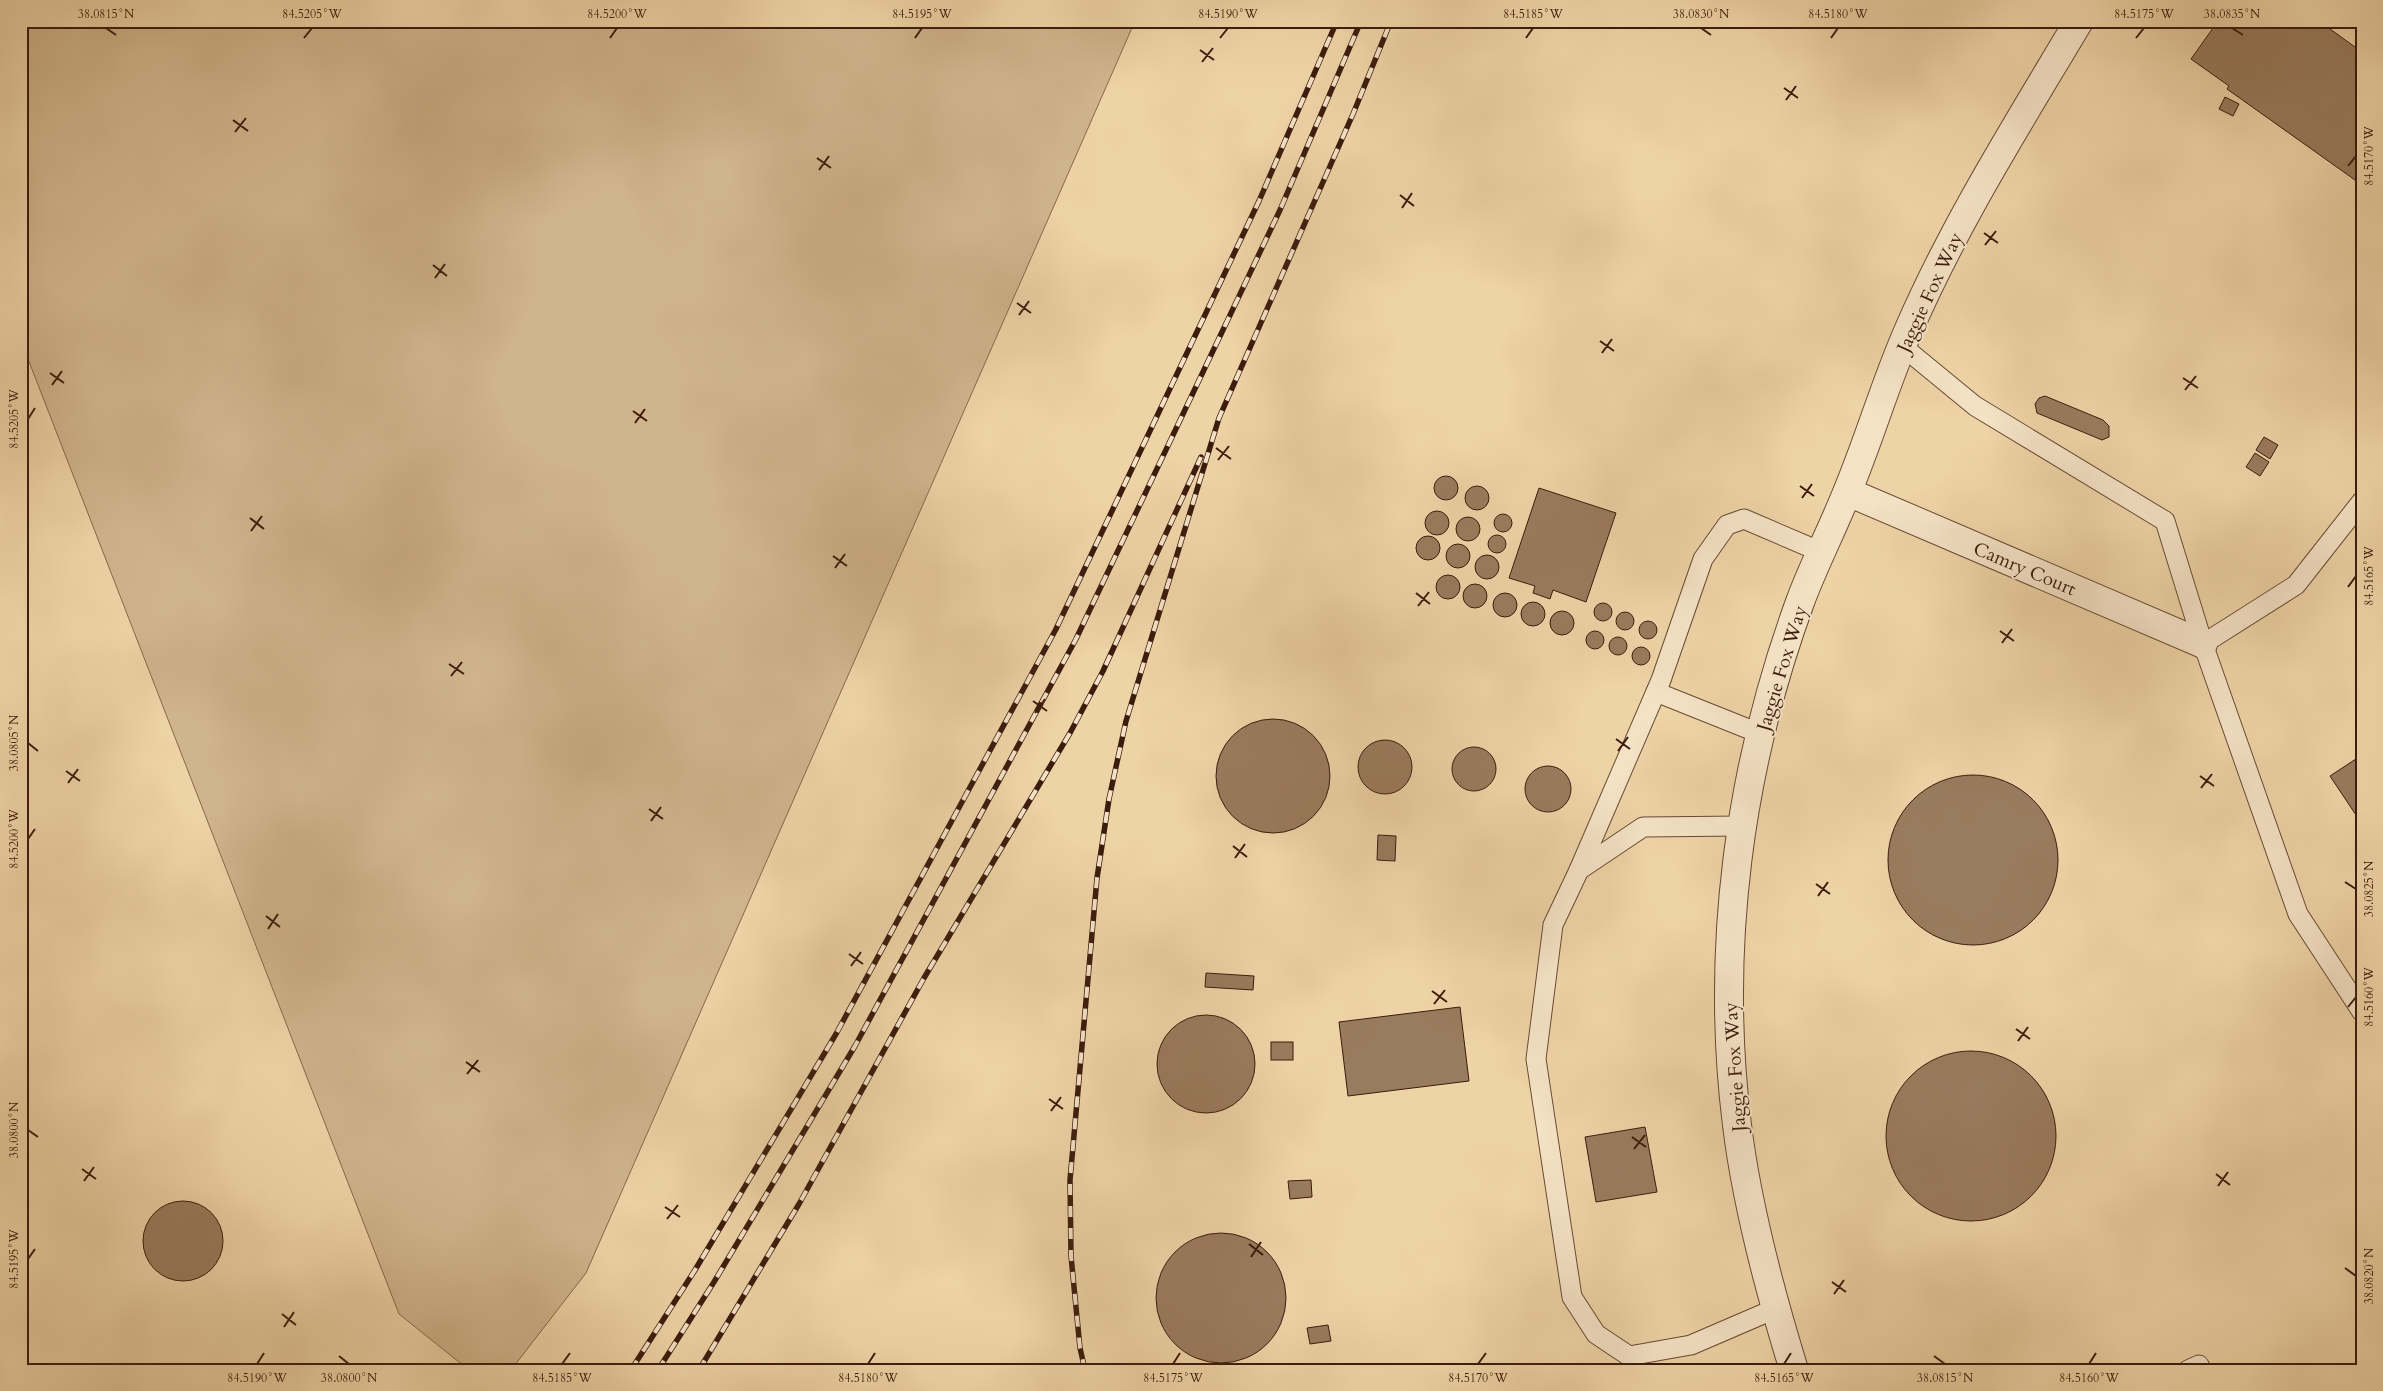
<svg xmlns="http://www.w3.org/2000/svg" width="2383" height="1391" font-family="Cardo,serif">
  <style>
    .green { fill: #d0b48c; stroke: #86684c }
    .building { fill: #997b5d; stroke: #3c1c0d }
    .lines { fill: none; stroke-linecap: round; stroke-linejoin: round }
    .lane-casing { stroke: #684a33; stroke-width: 21 }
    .street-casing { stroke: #684a33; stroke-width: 30 }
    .lane { stroke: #f4e2c5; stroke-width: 19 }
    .street { stroke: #f4e2c5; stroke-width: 28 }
    .rail-casing { stroke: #3c1c0d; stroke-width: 5.5 }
    .rail { stroke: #f4e2c5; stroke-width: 4; stroke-dasharray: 11; stroke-linecap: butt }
    .ticks { fill: none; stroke: #3c1c0d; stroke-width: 2 }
    .labels { text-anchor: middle; stroke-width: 4; stroke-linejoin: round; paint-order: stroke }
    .street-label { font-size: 19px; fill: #3c1c0d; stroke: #f4e2c5 }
    .neatline { fill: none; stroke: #3c1c0d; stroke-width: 2 }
    .ticks-label { font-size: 12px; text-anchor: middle; fill: #3c1c0d }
  </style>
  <rect width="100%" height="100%" fill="#eed3a6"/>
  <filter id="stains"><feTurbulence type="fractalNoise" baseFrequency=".004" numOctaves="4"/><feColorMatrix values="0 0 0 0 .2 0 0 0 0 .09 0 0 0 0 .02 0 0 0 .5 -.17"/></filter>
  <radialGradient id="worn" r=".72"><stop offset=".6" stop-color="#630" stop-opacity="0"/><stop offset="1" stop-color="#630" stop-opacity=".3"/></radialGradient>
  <!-- green -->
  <path class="green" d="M21,21H1135L586,1273L511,1370H469L399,1314L21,341Z"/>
  <!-- building -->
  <g class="building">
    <path d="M2218,21H2319L2362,52V185L2227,89L2229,86L2191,59Z"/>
    <path d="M2225,97L2239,104L2233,116L2219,109Z"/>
    <path d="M2045,396L2103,420L2109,426V437L2102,440L2037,413L2035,404L2039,398Z"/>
    <path d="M2264,437L2278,445L2270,459L2256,450Z"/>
    <path d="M2255,453L2269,462L2260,476L2246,467Z"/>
    <circle cx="1446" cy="488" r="12"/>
    <circle cx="1477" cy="498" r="12"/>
    <path d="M1539,488L1616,513L1586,602L1553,590L1550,599L1533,593L1535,586L1509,578Z"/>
    <circle cx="1437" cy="523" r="12"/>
    <circle cx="1503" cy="523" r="9"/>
    <circle cx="1468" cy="529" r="12"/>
    <circle cx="1497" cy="544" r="9"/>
    <circle cx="1428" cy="548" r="12"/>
    <circle cx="1458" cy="556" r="12"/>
    <circle cx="1487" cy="567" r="12"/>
    <circle cx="1448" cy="587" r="12"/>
    <circle cx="1475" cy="596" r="12"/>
    <circle cx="1505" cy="605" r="12"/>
    <circle cx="1533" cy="614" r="12"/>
    <circle cx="1603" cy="612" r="9"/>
    <circle cx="1562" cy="623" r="12"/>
    <circle cx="1625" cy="621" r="9"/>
    <circle cx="1648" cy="630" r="9"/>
    <circle cx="1595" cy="640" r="9"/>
    <circle cx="1618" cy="646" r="9"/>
    <circle cx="1641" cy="656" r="9"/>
    <circle cx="1273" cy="776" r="57"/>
    <circle cx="1385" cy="767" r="27"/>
    <circle cx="1474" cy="769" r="22"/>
    <path d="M2362,755V824L2330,776Z"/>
    <circle cx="1548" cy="789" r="23"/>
    <circle cx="1973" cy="860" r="85"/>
    <path d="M1378,835L1396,836L1395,861L1377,860Z"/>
    <path d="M1206,973L1254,976L1253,990L1205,987Z"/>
    <path d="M1460,1007L1469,1081L1348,1096L1339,1022Z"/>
    <circle cx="1206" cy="1064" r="49"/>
    <rect x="1271" y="1042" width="22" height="18"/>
    <circle cx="1971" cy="1136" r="85"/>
    <path d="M1645,1127L1657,1192L1596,1202L1585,1137Z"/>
    <path d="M1311,1180L1312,1197L1290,1199L1288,1181Z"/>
    <circle cx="183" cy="1241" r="40"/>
    <circle cx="1221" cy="1298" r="65"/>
    <path d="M1328,1325L1331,1341L1310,1344L1307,1328Z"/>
  </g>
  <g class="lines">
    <defs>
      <g id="lane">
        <path d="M1902,346L1975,406L2165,521L2203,644L2298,914L2362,1012"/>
        <path d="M2203,644L2296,585L2362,501"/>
        <path d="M1656,692L1761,734"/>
        <path d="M1742,826L1643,827L1579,870L1553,925L1536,1059L1572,1297L1596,1334L1629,1356L1691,1345L1777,1308"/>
        <path d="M1579,870L1661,680L1703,559L1727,525L1744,519L1821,552"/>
        <path d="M2188,1370L2199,1365L2201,1370"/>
      </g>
      <g id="street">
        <path d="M1848,492L2203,644"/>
        <path d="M1794,1370C1770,1292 1747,1207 1737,1125C1715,949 1739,769 1800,602C1814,564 1833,528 1848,490C1870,437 1886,381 1909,329C1956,221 2019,122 2079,21"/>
      </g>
    </defs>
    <!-- lane casing -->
    <use href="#lane" class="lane-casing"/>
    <!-- street casing -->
    <use href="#street" class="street-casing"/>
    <!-- lane -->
    <use href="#lane" class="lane"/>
    <!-- street -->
    <use href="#street" class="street"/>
    <defs>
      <g id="rail">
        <path d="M631,1370L695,1270L836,1034L1056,629L1259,201L1337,21"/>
        <path d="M658,1370L714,1282L855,1046L1076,639L1280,210L1361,21"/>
        <path d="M699,1370L799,1204L924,978L1070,733L1103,671L1201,457"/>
        <path d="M1085,1370L1080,1348L1071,1256L1070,1180L1097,878L1109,799L1126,721L1219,418L1353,114L1391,21"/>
      </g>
    </defs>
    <!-- rail casing -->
    <use href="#rail" class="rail-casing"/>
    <!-- rail -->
    <use href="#rail" class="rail"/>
  </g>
  <!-- ticks -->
  <path class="ticks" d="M106,28L116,35M1701,28L1711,35M2232,28L2243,35M304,38L312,28M610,38L617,28M915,38L922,28M1220,38L1228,28M1526,38L1533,28M1831,38L1838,28M2136,38L2144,28M1200,50L1214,60M1202,62L1213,48M1784,88L1798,98M1786,100L1796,86M233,120L248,131M235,132L246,118M817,158L831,168M2348,166L2356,156M819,170L829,156M1400,195L1414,206M1402,208L1412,193M1984,233L1998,243M1985,245L1996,231M433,265L447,276M435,278L445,264M1017,303L1031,313M1019,315L1029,301M1600,341L1614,351M1602,353L1612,339M50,373L64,383M2183,378L2198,388M52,385L62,371M2185,390L2196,376M633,411L647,421M28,419L35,408M635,423L645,409M1216,448L1231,459M1218,460L1229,446M1800,486L1814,496M1802,498L1812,484M250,518L264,529M251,531L262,516M833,556L847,566M835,568L845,554M2348,587L2356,576M1416,593L1430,604M1418,606L1429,592M2000,631L2014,641M2002,643L2012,629M449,664L464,674M451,676L462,662M1033,701L1047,711M1035,713L1045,699M1616,739L1630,749M28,743L38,751M1618,751L1628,737M66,771L80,781M2200,776L2214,786M68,783L78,769M2201,788L2212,774M649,809L663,819M651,821L661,807M28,839L35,829M1233,846L1247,857M1235,858L1245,844M2345,882L2356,889M1816,884L1830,894M1818,896L1828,882M266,916L280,927M268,929L278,914M849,954L863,964M851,966L861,952M1432,991L1447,1002M1434,1004L1445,990M2348,1007L2356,997M2016,1029L2030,1039M2018,1041L2028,1027M466,1062L480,1072M467,1074L478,1060M1049,1099L1063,1109M1051,1111L1061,1097M28,1130L38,1137M1632,1137L1646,1147M1634,1149L1645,1135M82,1169L96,1179M2216,1174L2230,1185M84,1181L94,1167M2218,1186L2228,1172M665,1207L680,1217M667,1219L678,1205M1249,1244L1263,1255M1251,1257L1261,1242M28,1259L35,1249M2345,1268L2356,1276M1832,1282L1846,1292M1834,1294L1844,1280M282,1314L296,1325M284,1327L294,1312M339,1356L349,1364M1934,1356L1945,1364M257,1364L264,1353M562,1364L570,1353M868,1364L875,1353M1173,1364L1180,1353M1478,1364L1486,1353M1784,1364L1791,1353M2089,1364L2096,1353"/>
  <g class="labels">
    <!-- street labels -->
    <g class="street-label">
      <text transform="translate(1929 292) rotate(-65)" y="7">Jaggie Fox Way</text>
      <text transform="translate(2025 568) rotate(23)" y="7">Camry Court</text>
      <text transform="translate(1781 668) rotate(-73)" y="7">Jaggie Fox Way</text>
      <text transform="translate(1734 1067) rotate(-94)" y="7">Jaggie Fox Way</text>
    </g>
  </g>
  <!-- margin -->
  <rect width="2383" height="1391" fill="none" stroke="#eed3a6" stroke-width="55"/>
  <rect x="28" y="28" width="2328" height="1336" class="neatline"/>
  <g class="ticks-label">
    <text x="106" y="18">38.0815°N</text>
    <text x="312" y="18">84.5205°W</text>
    <text x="617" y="18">84.5200°W</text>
    <text x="922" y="18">84.5195°W</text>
    <text x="1228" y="18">84.5190°W</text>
    <text x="1533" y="18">84.5185°W</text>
    <text x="1701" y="18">38.0830°N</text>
    <text x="1838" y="18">84.5180°W</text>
    <text x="2144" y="18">84.5175°W</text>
    <text x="2232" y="18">38.0835°N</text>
    <text transform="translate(2369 156) rotate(-90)" y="4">84.5170°W</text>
    <text transform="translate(14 419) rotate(-90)" y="4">84.5205°W</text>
    <text transform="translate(2369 576) rotate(-90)" y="4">84.5165°W</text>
    <text transform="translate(14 743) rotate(-90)" y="4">38.0805°N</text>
    <text transform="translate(14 839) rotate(-90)" y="4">84.5200°W</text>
    <text transform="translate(2369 889) rotate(-90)" y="4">38.0825°N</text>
    <text transform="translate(2369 997) rotate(-90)" y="4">84.5160°W</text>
    <text transform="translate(14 1130) rotate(-90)" y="4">38.0800°N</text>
    <text transform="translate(14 1259) rotate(-90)" y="4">84.5195°W</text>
    <text transform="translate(2369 1276) rotate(-90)" y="4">38.0820°N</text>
    <text x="257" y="1382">84.5190°W</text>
    <text x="349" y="1382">38.0800°N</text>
    <text x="562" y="1382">84.5185°W</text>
    <text x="868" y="1382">84.5180°W</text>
    <text x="1173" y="1382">84.5175°W</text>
    <text x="1478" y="1382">84.5170°W</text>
    <text x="1784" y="1382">84.5165°W</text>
    <text x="1945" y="1382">38.0815°N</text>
    <text x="2089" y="1382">84.5160°W</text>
  </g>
  <rect width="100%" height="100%" filter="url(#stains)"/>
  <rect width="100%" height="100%" fill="url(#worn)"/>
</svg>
